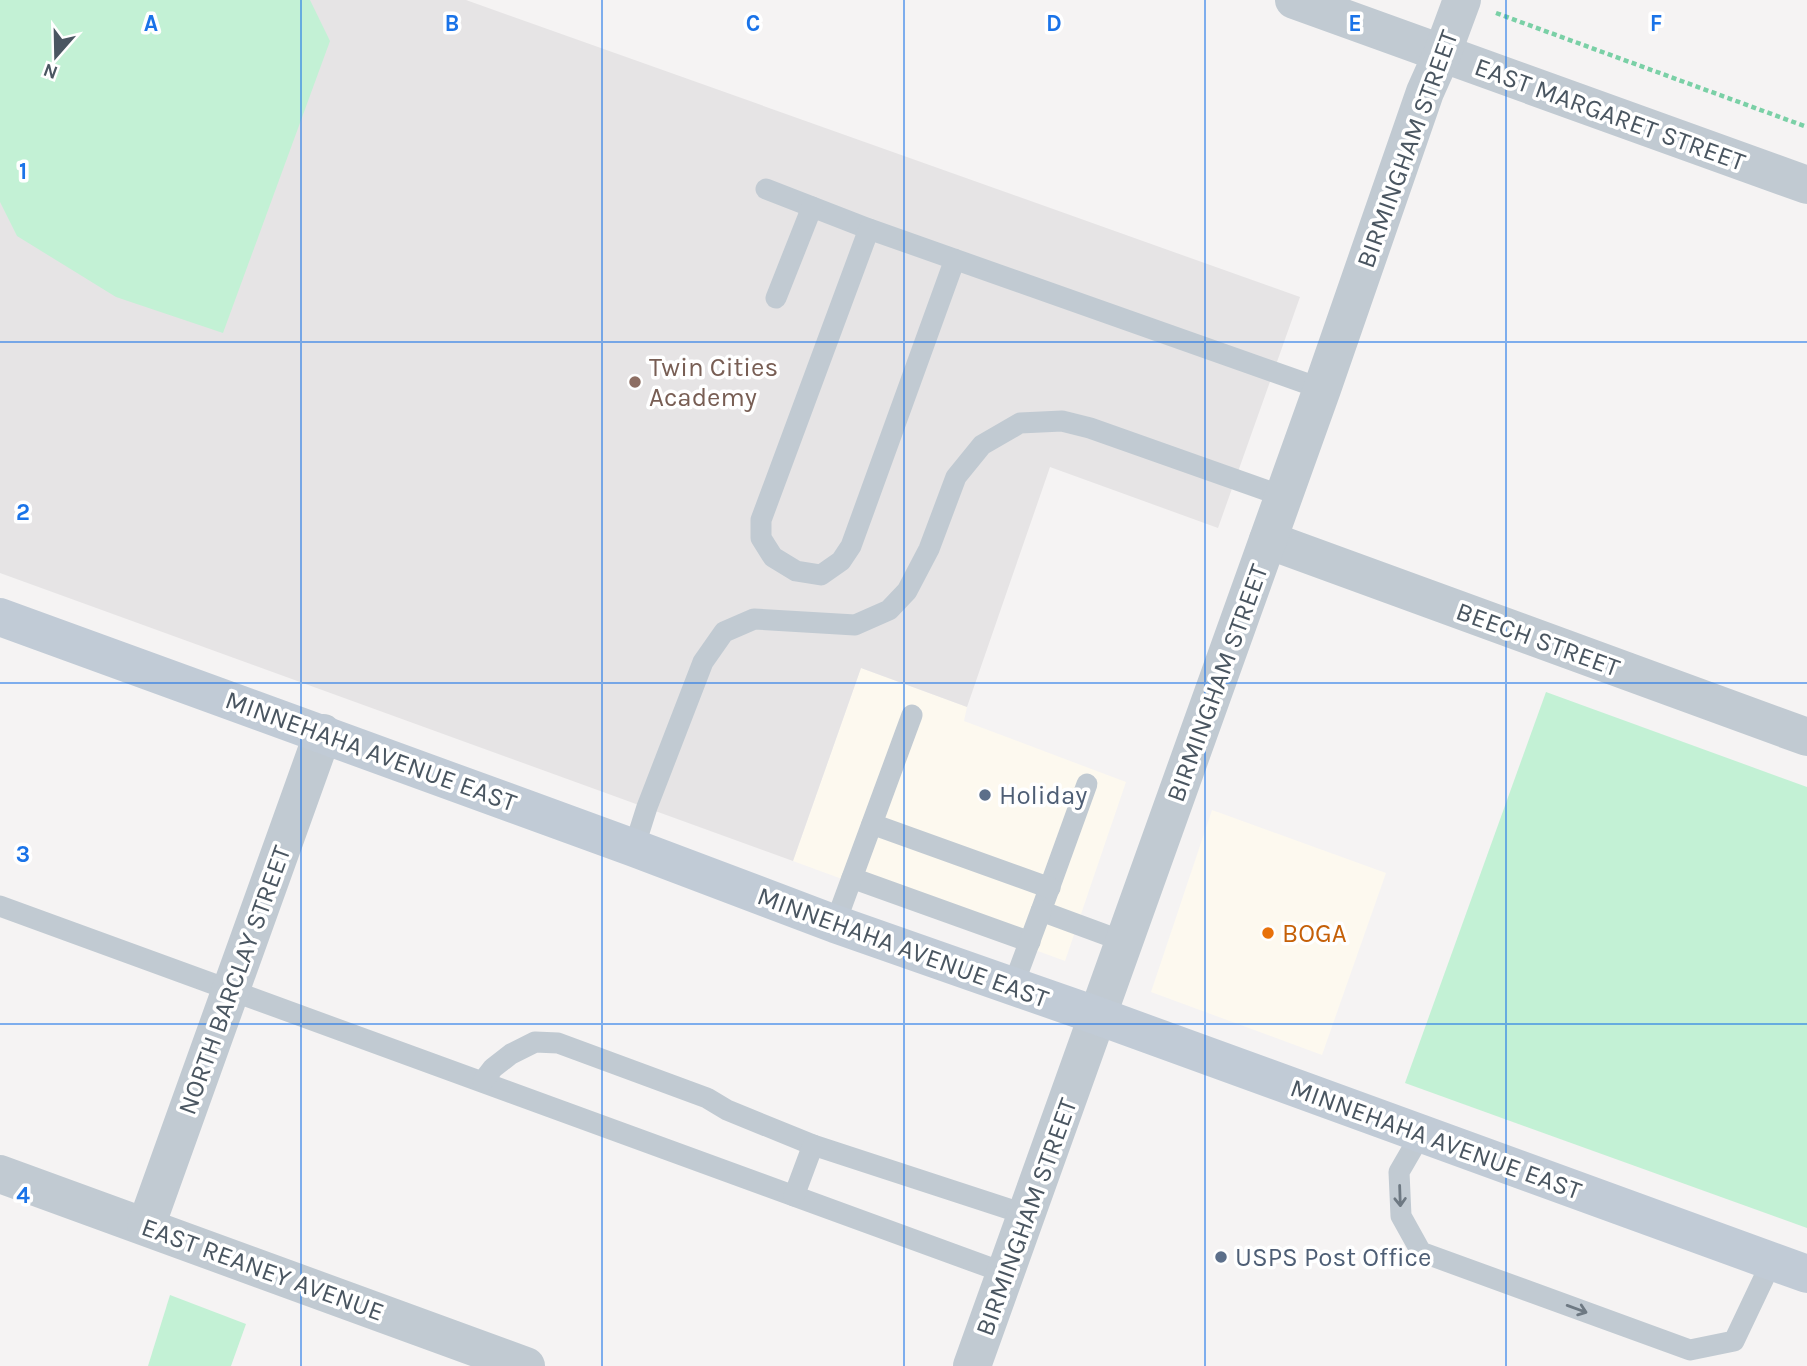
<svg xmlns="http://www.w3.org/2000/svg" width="1807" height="1366" font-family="Karla,sans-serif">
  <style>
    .commercial { fill: #fdf9ef }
    .education { fill: #e6e4e5 }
    .green { fill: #c3f1d5 }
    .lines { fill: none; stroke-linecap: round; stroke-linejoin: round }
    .path { stroke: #7ad0a6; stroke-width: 4.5; stroke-dasharray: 5 3.5; stroke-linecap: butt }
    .service { stroke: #c1cad2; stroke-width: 21 }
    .minor { stroke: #c1cad2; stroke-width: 38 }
    .secondary { stroke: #c1cbd6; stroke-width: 38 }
    .oneway { stroke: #6e7983 }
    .grid { fill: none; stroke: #1a73e8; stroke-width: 2; stroke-opacity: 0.55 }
    .education-dot { fill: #8d6e63; stroke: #fff; stroke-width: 2.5 }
    .service-dot { fill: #5c6f8a; stroke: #fff; stroke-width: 2.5 }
    .food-dot { fill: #e8710a; stroke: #fff; stroke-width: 2.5 }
    .labels { text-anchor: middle; stroke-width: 7; stroke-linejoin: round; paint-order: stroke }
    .street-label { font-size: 26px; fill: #4a5661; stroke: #fff }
    .education-label { font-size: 26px; fill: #785e54; stroke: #fff; text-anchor: start }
    .service-label { font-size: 26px; fill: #4e5e75; stroke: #fff; text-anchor: start }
    .food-label { font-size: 26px; fill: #c56008; stroke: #fff; text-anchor: start }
    .grid-label { font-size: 23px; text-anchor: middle; font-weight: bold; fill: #1a73e8; stroke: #fff; stroke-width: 7; stroke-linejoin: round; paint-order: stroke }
  </style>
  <rect width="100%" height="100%" fill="#f5f3f3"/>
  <!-- commercial -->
  <g class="commercial">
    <path d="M861,668L967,707L964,721L1126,782L1065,961L793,861Z"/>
    <path d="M1212,810L1386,873L1322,1055L1151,992Z"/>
  </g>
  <!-- education -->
  <path class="education" d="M0,0H466L1300,297L1218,528L1050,467L967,707L861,668L793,861L0,573Z"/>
  <!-- green -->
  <g class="green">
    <path d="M0,0H310L330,41L223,333L116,297L17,236L0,202Z"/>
    <path d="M1546,692L1807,787V1228L1405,1083Z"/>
    <path d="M170,1295L246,1324L231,1366H148Z"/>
  </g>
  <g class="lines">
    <!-- path -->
    <path class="path" d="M1496,13L1807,127"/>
    <!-- service -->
    <g class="service">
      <path d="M766,189L869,229"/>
      <path d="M955,259L851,546L841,561L821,575L796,571L773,557L761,538V520L869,229L1322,389"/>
      <path d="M776,298L812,207"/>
      <path d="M1087,784L1041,911L1125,942"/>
      <path d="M872,824L1050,888"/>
      <path d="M634,848L647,807L703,662L724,632L754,619L855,625L889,610L907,591L929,549L956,477L982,445L1020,423L1062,421L1090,428L1282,496"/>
      <path d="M852,878L1030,942"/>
      <path d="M0,906L1005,1273"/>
      <path d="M835,924L912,715"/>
      <path d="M1013,986L1041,911"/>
      <path d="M483,1081L493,1068L511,1054L535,1042L558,1043L707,1098L727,1110L813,1145"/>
      <path d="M1421,1134L1399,1172L1401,1216L1421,1252L1690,1350L1734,1341L1772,1261"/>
      <path d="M794,1196L813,1145L1027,1215"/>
    </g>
    <!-- minor -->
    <g class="minor">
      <path d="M1294,0L1807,185"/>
      <path d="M1268,540L1807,737"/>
      <path d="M0,1174L526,1366"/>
      <path d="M146,1226L323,733"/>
      <path d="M972,1366L1322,389L1425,92L1442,54L1462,0"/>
    </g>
    <!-- secondary -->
    <path class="secondary" d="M0,617L634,848L835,924L1098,1016L1807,1274"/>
  </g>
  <!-- one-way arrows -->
  <defs><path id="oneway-shaft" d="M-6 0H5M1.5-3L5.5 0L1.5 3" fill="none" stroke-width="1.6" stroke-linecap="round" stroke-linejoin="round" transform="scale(1.75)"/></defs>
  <g class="oneway">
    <use href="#oneway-shaft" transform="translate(1400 1196) rotate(88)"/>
    <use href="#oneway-shaft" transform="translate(1577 1309) rotate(20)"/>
  </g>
  <!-- grid -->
  <path class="grid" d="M301,0V1366M602,0V1366M904,0V1366M1205,0V1366M1506,0V1366M0,342H1807M0,683H1807M0,1024H1807"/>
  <!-- markers -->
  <circle class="education-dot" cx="635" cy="382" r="7"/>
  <g class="service-dot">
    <circle cx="985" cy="795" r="7"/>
    <circle cx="1221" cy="1257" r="7"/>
  </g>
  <circle class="food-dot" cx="1268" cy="933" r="7"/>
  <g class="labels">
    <!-- street labels -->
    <g class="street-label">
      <text transform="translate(1610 114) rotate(20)" y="9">EAST MARGARET STREET</text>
      <text transform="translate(1407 149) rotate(-70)" y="9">BIRMINGHAM STREET</text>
      <text transform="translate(1538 639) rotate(20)" y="9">BEECH STREET</text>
      <text transform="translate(1217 683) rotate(-70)" y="9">BIRMINGHAM STREET</text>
      <text transform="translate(371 751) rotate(20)" y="9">MINNEHAHA AVENUE EAST</text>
      <text transform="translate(903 947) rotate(20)" y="9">MINNEHAHA AVENUE EAST</text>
      <text transform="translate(234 980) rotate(-70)" y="9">NORTH BARCLAY STREET</text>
      <text transform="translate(1436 1139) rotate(20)" y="9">MINNEHAHA AVENUE EAST</text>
      <text transform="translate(1026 1217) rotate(-70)" y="9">BIRMINGHAM STREET</text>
      <text transform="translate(263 1269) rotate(20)" y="9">EAST REANEY AVENUE</text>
    </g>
    <!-- education labels -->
    <g class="education-label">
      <text x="649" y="376">Twin Cities<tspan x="649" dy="30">Academy</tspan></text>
    </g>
    <!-- service labels -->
    <g class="service-label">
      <text x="999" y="804">Holiday</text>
      <text x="1235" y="1266">USPS Post Office</text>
    </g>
    <!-- food labels -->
    <g class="food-label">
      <text x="1282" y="942">BOGA</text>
    </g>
  </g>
  <g class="grid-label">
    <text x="151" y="31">A</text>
    <text x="452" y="31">B</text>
    <text x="753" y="31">C</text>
    <text x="1054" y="31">D</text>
    <text x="1355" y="31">E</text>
    <text x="1656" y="31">F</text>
    <text x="23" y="179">1</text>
    <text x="23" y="520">2</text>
    <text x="23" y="862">3</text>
    <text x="23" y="1203">4</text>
  </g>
  <!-- north arrow -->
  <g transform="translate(56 56) rotate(200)" stroke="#ffffff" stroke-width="5" paint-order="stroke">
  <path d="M0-5L12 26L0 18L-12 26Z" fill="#4a5661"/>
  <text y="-10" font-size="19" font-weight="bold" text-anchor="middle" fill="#4a5661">N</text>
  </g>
</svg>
